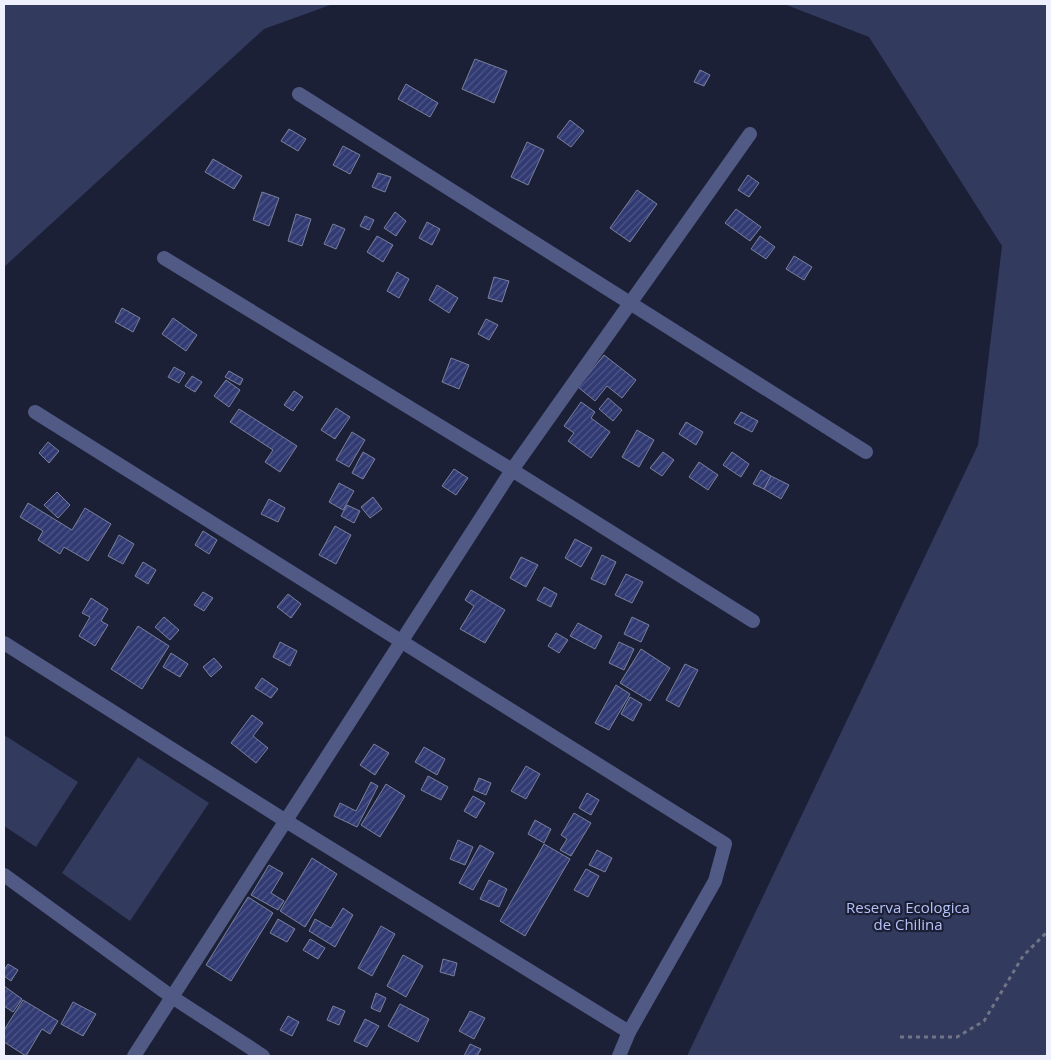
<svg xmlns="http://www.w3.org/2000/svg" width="1051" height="1060" font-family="'Open Sans',sans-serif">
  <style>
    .green { fill: #323a5e }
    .building { fill: url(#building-hatch); stroke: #7a819c }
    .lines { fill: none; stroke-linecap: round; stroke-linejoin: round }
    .path { stroke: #707486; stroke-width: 3; stroke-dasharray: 4 4; stroke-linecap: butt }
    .minor { stroke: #515a85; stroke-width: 14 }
    .labels { text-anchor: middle; stroke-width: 4.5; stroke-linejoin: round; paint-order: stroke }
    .park-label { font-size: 15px; fill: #b5c1f6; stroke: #1b2036 }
  </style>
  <defs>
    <pattern id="building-hatch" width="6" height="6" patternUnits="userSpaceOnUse" patternTransform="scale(1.25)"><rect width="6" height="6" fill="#313a72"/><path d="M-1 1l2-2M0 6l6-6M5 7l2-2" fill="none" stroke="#4f5787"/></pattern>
  </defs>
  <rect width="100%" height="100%" fill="#1b2036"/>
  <!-- green -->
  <g class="green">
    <path d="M4,4H333L264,29L4,267Z"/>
    <path d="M784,4H1047V1056H687L978,445L1002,246L869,37Z"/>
    <path d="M4,735L78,782L36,847L4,826Z"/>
    <path d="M138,757L209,803L130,921L62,873Z"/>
  </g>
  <!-- building -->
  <g class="building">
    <path d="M475,59L507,71L494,103L462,89Z"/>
    <path d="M700,70L710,75L704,86L694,82Z"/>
    <path d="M406,84L438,103L430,117L398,99Z"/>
    <path d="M570,120L584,131L571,147L557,137Z"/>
    <path d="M289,129L306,139L298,151L281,141Z"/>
    <path d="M527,142L544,150L528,185L511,177Z"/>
    <path d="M343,146L360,155L350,174L333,165Z"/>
    <path d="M213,159L242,176L234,189L205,172Z"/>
    <path d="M378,173L391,177L385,192L372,187Z"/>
    <path d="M748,175L759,183L749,197L738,190Z"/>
    <path d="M637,190L657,204L630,242L610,228Z"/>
    <path d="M262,192L279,198L269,226L253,220Z"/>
    <path d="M736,209L761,227L750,241L725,223Z"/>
    <path d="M395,212L406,221L396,236L384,228Z"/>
    <path d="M296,214L311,219L302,246L288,241Z"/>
    <path d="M365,216L374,220L369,230L360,226Z"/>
    <path d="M427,222L440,229L432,245L419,238Z"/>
    <path d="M333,224L345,229L336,249L324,244Z"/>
    <path d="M377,236L393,245L383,262L367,252Z"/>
    <path d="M760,236L775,247L766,259L751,249Z"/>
    <path d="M794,256L812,267L804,280L786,269Z"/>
    <path d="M397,272L409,279L399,298L387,291Z"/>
    <path d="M494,277L509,281L502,302L488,298Z"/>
    <path d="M437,285L458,298L449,313L429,300Z"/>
    <path d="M122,308L140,318L133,332L115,322Z"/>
    <path d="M173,318L197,335L186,351L162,334Z"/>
    <path d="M486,319L498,325L489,340L478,334Z"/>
    <path d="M604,355L636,380L622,398L607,386L595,401L578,387Z"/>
    <path d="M451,358L469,365L459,389L442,382Z"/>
    <path d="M174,367L185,373L179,383L168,377Z"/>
    <path d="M229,371L243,379L240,385L225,377Z"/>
    <path d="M192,376L202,382L195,392L185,386Z"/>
    <path d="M226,380L240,390L229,407L214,396Z"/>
    <path d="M294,391L303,397L293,411L284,405Z"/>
    <path d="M608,398L622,410L613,421L599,409Z"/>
    <path d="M581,402L595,412L591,418L610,432L591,458L568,441L574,433L564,426Z"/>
    <path d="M336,408L350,417L335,439L321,430Z"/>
    <path d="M239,409L297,446L280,472L265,462L273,450L230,422Z"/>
    <path d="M741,412L758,421L752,432L734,423Z"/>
    <path d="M686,422L703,432L696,445L679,434Z"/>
    <path d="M637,430L654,440L639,467L622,457Z"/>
    <path d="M352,432L365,440L349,467L336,460Z"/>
    <path d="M48,442L59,451L49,463L39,453Z"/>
    <path d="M363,452L375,459L363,479L352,473Z"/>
    <path d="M663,452L674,460L662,476L650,468Z"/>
    <path d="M732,452L749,464L741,477L723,465Z"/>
    <path d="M699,462L718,475L708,490L689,477Z"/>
    <path d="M454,469L468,478L456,495L442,486Z"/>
    <path d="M761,470L771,476L764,489L753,484Z"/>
    <path d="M771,476L789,485L781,499L764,489Z"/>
    <path d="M339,483L354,491L343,510L329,502Z"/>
    <path d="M57,492L70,505L58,518L44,505Z"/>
    <path d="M373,497L382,509L370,518L361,507Z"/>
    <path d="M269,499L285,508L278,522L261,514Z"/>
    <path d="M28,503L72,530L85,508L111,524L88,561L64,547L60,554L38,540L43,531L20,517Z"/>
    <path d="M347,505L360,511L354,523L341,516Z"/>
    <path d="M335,526L351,535L336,564L319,555Z"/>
    <path d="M203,531L217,540L209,554L195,545Z"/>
    <path d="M119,535L134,544L123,564L108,556Z"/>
    <path d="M575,539L592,548L581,567L565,558Z"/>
    <path d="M602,555L616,562L605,585L591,579Z"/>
    <path d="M521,557L538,565L526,587L510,578Z"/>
    <path d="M143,562L156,570L148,584L135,576Z"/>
    <path d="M626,574L643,582L632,603L615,595Z"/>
    <path d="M544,587L557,594L551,607L537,600Z"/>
    <path d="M471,590L505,610L485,643L460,629L474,606L465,600Z"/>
    <path d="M203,592L213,598L204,611L194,605Z"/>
    <path d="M288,594L301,604L291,618L277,607Z"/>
    <path d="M91,598L108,609L101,621L108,625L95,646L79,636L90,617L82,613Z"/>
    <path d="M164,617L179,630L170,640L155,627Z"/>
    <path d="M632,617L649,625L641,642L624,634Z"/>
    <path d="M578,623L602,636L595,649L570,636Z"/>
    <path d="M138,626L169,646L142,689L111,669Z"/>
    <path d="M556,633L568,640L559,653L548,646Z"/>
    <path d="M280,642L297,651L290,666L273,657Z"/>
    <path d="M619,642L634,649L624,670L609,663Z"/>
    <path d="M641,649L670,668L650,701L620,683Z"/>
    <path d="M171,653L188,664L180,677L163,667Z"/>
    <path d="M214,658L222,667L211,677L203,667Z"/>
    <path d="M685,664L698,670L679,707L666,700Z"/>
    <path d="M262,678L278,689L271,698L255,688Z"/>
    <path d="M616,685L630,694L609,730L595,723Z"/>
    <path d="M630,697L642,704L633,721L621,714Z"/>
    <path d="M252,715L263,723L253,736L268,748L256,763L231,743Z"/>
    <path d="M374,744L389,753L375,775L360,765Z"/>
    <path d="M424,747L445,759L437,775L415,762Z"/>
    <path d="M526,766L540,774L526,799L511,791Z"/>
    <path d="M428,776L448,787L441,800L421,790Z"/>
    <path d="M479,778L491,783L486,795L474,790Z"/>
    <path d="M371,782L378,786L357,827L334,816L340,803L356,811Z"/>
    <path d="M386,784L405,796L380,837L361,825Z"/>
    <path d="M587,793L599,800L591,815L579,808Z"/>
    <path d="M473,796L485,803L476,818L464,811Z"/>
    <path d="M574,813L591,823L571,856L560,850L567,839L561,835Z"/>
    <path d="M535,820L551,829L544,843L528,834Z"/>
    <path d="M458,840L473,847L465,865L450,859Z"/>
    <path d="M544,844L570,859L525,936L500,921Z"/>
    <path d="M480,845L494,853L473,890L459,883Z"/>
    <path d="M597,850L612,858L605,872L589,865Z"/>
    <path d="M312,858L337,874L305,927L280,911Z"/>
    <path d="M269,865L283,873L271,893L284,901L278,910L251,895Z"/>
    <path d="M586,869L599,876L588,897L574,890Z"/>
    <path d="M489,880L507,889L499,907L480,899Z"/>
    <path d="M248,897L273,913L231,981L206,965Z"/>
    <path d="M343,908L353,915L335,947L309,931L315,919L331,928Z"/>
    <path d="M278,919L295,929L287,942L270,933Z"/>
    <path d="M381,926L395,934L372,976L358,968Z"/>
    <path d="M310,939L325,948L318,959L303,950Z"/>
    <path d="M403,955L423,966L406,997L387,986Z"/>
    <path d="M443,959L457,963L454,976L440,972Z"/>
    <path d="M8,964L18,970L11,981L4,976V970Z"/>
    <path d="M4,986L22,999L13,1012L4,1006Z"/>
    <path d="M376,993L386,998L380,1012L371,1008Z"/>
    <path d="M23,1000L58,1021L50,1034L42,1029L26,1056L4,1042V1030Z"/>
    <path d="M73,1002L96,1014L83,1036L61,1024Z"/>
    <path d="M400,1004L429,1019L418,1042L388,1026Z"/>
    <path d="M333,1006L345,1011L339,1025L327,1020Z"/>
    <path d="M470,1011L485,1018L474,1039L459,1031Z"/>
    <path d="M288,1016L299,1022L292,1036L280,1030Z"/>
    <path d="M365,1019L379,1026L367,1047L354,1041Z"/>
    <path d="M470,1044L481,1049L477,1056H464Z"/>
  </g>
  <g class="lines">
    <!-- path -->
    <path class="path" d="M900,1037H957L984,1021L1023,956L1047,932"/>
    <!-- minor -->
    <g class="minor">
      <path d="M299,94L866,452"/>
      <path d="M164,258L512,470L753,621"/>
      <path d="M35,412L725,844L715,881L629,1032L619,1056"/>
      <path d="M4,643L286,821L629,1032"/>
      <path d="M4,875L172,997L263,1056"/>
      <path d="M134,1056L512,470L750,134"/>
    </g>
  </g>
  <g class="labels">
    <!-- park labels -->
    <g class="park-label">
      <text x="908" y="913">Reserva Ecologica<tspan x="908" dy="17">de Chilina</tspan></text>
    </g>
  </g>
  <!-- border -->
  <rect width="1051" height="1060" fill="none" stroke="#eef1fd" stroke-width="10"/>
</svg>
